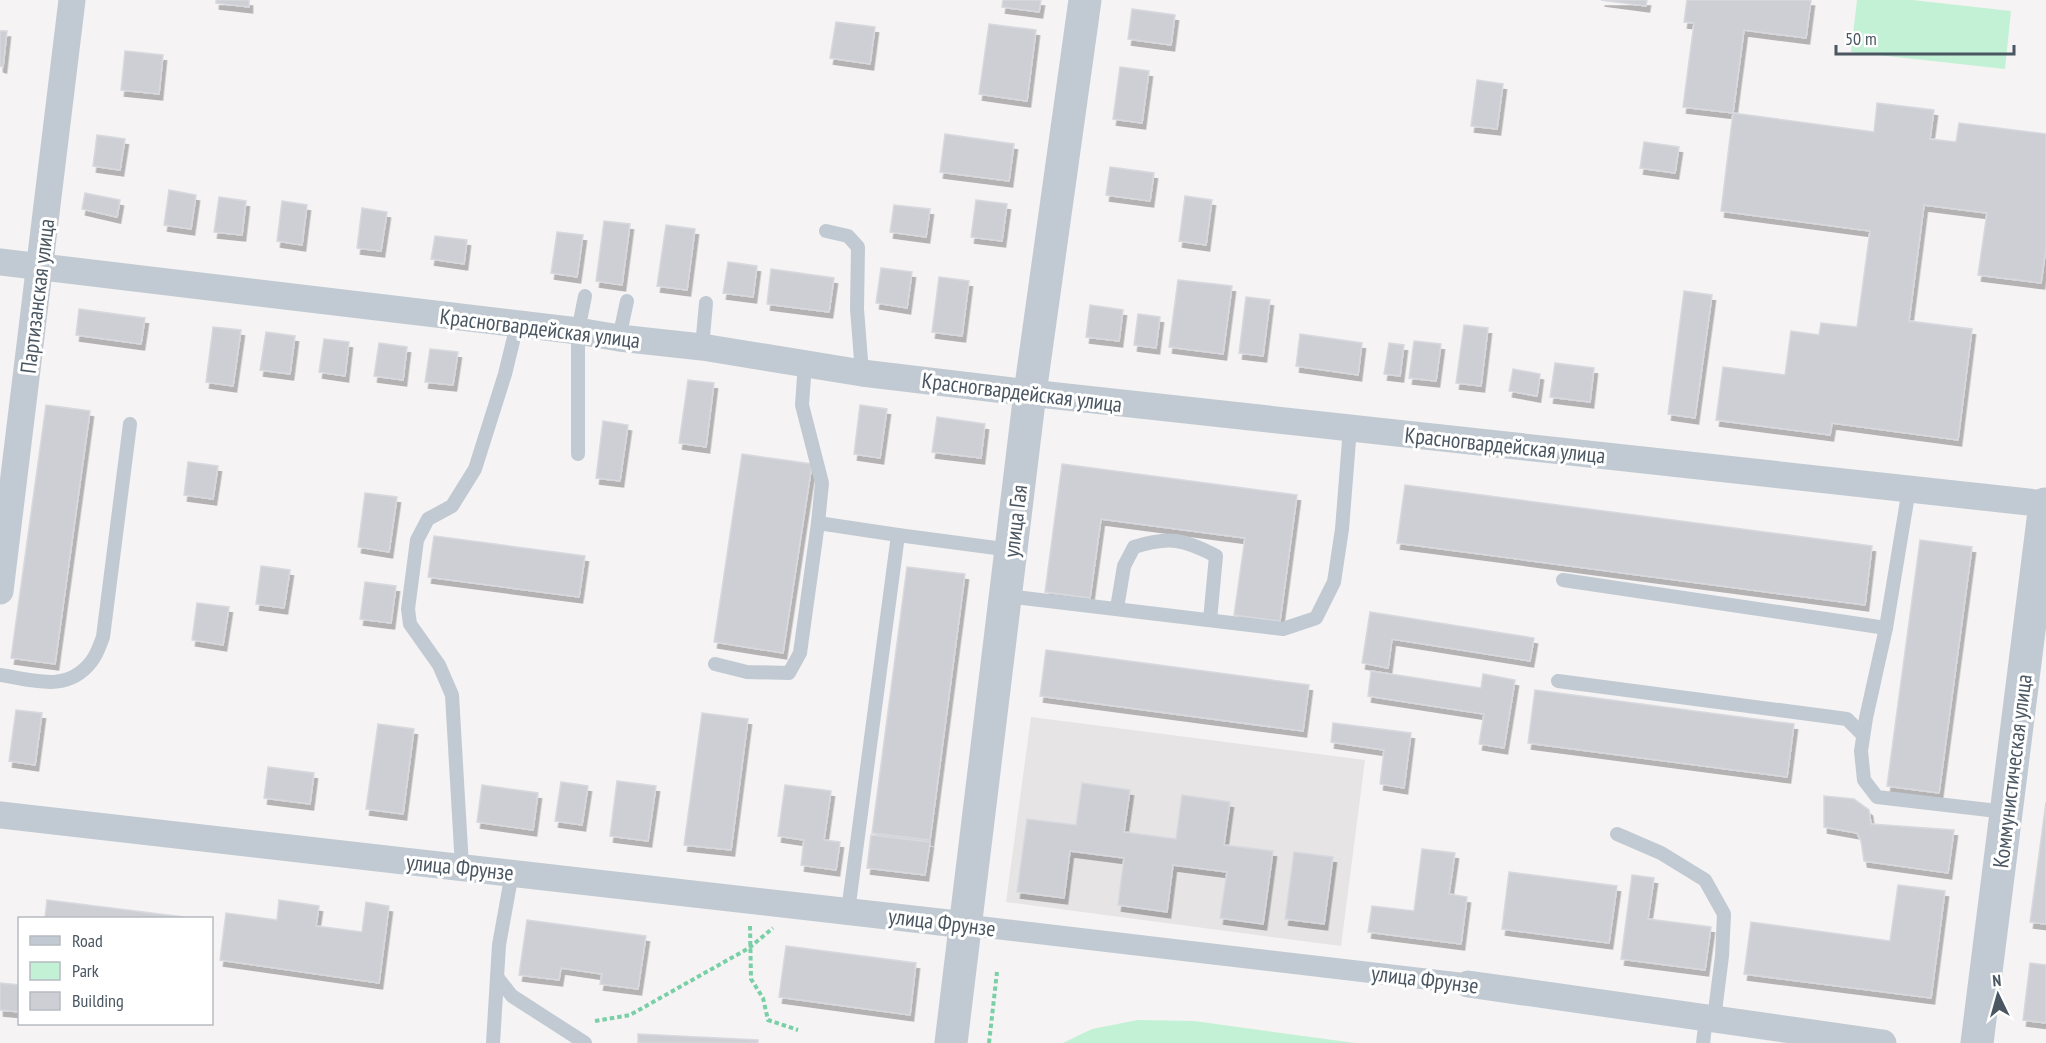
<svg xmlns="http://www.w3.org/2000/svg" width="2046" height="1043" font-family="'PT Sans Narrow',sans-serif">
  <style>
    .education { fill: #e6e4e5 }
    .green { fill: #c3f1d5 }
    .building { fill: #cdcfd5; stroke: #d7d9de; stroke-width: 1.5; filter: url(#shadow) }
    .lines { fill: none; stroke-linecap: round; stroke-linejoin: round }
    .path { stroke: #7ad0a6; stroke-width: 4; stroke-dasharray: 4.5 3; stroke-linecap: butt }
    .service { stroke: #c1cad2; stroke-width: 14 }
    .pedestrian { stroke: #c1cad2; stroke-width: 21 }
    .minor { stroke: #c1cad2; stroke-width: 27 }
    .tertiary { stroke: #c1cad2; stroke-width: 33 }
    .labels { text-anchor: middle; stroke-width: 6; stroke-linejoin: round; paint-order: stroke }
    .street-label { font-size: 22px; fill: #4a5661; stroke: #fff }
  </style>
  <defs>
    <filter id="shadow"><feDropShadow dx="3.5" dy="6" stdDeviation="0" flood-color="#0004"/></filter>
  </defs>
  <rect width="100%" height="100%" fill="#f5f3f3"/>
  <!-- education -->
  <path class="education" d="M1031,717L1365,760L1341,946L1006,902Z"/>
  <!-- green -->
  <g class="green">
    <path d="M1857,0H1912L2011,11L2005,69L1851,52Z"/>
    <path d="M1138,1020L1194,1021L1355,1043H1063L1092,1029Z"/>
  </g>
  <!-- building -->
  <g class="building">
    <path d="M216,0H249V7L216,3Z"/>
    <path d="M1003,0H1041L1039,12L1002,7Z"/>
    <path d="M1601,0H1647L1646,6Z"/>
    <path d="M1687,0H1811L1806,38L1744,30L1733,113L1683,107L1694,23L1684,22Z"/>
    <path d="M1132,9L1175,15L1171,45L1128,39Z"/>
    <path d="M836,22L875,27L870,64L830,58Z"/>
    <path d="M989,24L1036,30L1027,101L979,94Z"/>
    <path d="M0,31H7L3,67L0,66Z"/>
    <path d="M125,51L163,55L159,94L121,90Z"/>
    <path d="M1120,67L1149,71L1142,123L1113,119Z"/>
    <path d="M1477,80L1503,84L1497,129L1471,126Z"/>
    <path d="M1877,103L1934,110L1930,139L1956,142L1959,123L2046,134V247L2041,283L1978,275L1987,213L1924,205L1909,321L1972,329L1958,440L1832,423L1830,435L1716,420L1723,367L1785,375L1791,331L1819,335L1821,323L1857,327L1870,231L1721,211L1733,113L1874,132Z"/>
    <path d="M945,134L1014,144L1009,181L940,172Z"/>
    <path d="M97,135L125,139L120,170L93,166Z"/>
    <path d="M1644,142L1679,147L1675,173L1640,168Z"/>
    <path d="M1110,167L1154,173L1150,201L1106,195Z"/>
    <path d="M169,190L196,195L191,229L164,225Z"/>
    <path d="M85,193L120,200L117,217L82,209Z"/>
    <path d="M1185,196L1212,200L1206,245L1179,241Z"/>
    <path d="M219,197L246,201L242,235L214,232Z"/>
    <path d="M976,200L1007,204L1002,241L971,237Z"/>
    <path d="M282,201L307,205L302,245L277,241Z"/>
    <path d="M894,205L930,209L926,237L890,232Z"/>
    <path d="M362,208L387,212L381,251L357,248Z"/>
    <path d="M604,221L630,224L622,285L596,281Z"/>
    <path d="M666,225L695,229L687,290L657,286Z"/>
    <path d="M557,232L583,235L577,277L551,273Z"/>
    <path d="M435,236L467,240L464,264L431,259Z"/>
    <path d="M728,262L757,266L753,297L723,293Z"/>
    <path d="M881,268L912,272L907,308L876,303Z"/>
    <path d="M771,269L834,278L829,312L767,304Z"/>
    <path d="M939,277L969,281L962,336L932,332Z"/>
    <path d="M1178,280L1232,286L1223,354L1169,347Z"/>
    <path d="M1684,291L1712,295L1695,418L1668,414Z"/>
    <path d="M1246,297L1270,300L1263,356L1239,353Z"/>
    <path d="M1090,305L1123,310L1119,341L1086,337Z"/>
    <path d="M79,309L145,318L141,344L76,335Z"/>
    <path d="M1138,314L1160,317L1156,348L1134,345Z"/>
    <path d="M1464,325L1488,328L1481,386L1456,383Z"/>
    <path d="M213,327L241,330L233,386L206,382Z"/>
    <path d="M266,332L295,336L290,374L260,370Z"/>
    <path d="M1300,334L1362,343L1358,375L1296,366Z"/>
    <path d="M324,339L349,342L345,376L319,372Z"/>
    <path d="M1414,341L1441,344L1436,381L1409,378Z"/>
    <path d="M379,343L407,347L403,380L374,376Z"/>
    <path d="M1389,343L1404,345L1400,376L1384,374Z"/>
    <path d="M430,349L458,352L453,385L425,382Z"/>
    <path d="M1555,363L1594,368L1590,402L1550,397Z"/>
    <path d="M1513,369L1540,374L1537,396L1509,391Z"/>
    <path d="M688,380L714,383L706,447L679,443Z"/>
    <path d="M46,405L90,411L55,664L11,658Z"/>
    <path d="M860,405L887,409L880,458L854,454Z"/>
    <path d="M937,417L985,424L981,458L932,452Z"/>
    <path d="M603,421L628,425L620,481L596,478Z"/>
    <path d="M742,454L812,464L783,653L714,642Z"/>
    <path d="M188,462L218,466L213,499L184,495Z"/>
    <path d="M1062,464L1297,495L1280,621L1234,615L1245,538L1101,519L1090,598L1045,592Z"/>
    <path d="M1405,485L1872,546L1865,605L1397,543Z"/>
    <path d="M365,493L397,497L389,552L358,547Z"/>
    <path d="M434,536L585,556L579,597L428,577Z"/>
    <path d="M1920,540L1972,547L1939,793L1887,786Z"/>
    <path d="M261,566L290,570L284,608L256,604Z"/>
    <path d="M907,567L965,574L930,840L872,833Z"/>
    <path d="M365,582L396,586L391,623L360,619Z"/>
    <path d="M197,603L229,607L223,645L192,640Z"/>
    <path d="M1370,612L1534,638L1530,661L1392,639L1388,668L1362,663Z"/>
    <path d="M1046,650L1309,685L1303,731L1040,696Z"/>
    <path d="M1371,671L1481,688L1483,674L1515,680L1504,748L1479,744L1484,714L1368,696Z"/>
    <path d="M1535,690L1794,724L1787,777L1528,743Z"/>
    <path d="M16,710L42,713L35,765L9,761Z"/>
    <path d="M702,713L748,719L731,850L684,845Z"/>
    <path d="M1333,723L1411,733L1404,788L1380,784L1384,750L1331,742Z"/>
    <path d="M378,724L414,729L403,814L366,809Z"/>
    <path d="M268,767L314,773L310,804L264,798Z"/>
    <path d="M617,781L656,786L648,841L610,836Z"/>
    <path d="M561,782L588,786L582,825L555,821Z"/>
    <path d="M1082,783L1130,790L1124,832L1176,839L1182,795L1230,802L1224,845L1273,851L1263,924L1220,918L1227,872L1173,865L1167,912L1118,905L1124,858L1070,851L1064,898L1017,892L1027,819L1076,825Z"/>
    <path d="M482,785L538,793L533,830L477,822Z"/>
    <path d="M785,785L831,791L824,840L840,842L836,870L801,865L804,840L778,836Z"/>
    <path d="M1824,796L1854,799L1869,810L1871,824L1954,830L1948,873L1864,861L1861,841L1857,833L1824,827Z"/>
    <path d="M2046,802V924L2030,922Z"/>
    <path d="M871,835L930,842L925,875L867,868Z"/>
    <path d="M1422,849L1455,853L1449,894L1467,897L1461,944L1368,932L1372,906L1414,911Z"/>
    <path d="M1294,852L1333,857L1324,924L1285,919Z"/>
    <path d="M1509,872L1617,886L1609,943L1502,929Z"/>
    <path d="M1632,875L1654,878L1648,919L1711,927L1705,970L1621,959Z"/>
    <path d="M1898,885L1945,891L1931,998L1744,974L1751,922L1890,941Z"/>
    <path d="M47,900L183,917V918H45Z"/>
    <path d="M279,900L319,906L316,926L362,932L366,902L389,906L379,983L220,960L226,913L277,920Z"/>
    <path d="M527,920L646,936L638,989L600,984L602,974L561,968L559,980L519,975Z"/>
    <path d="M786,946L916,963L910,1015L779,997Z"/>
    <path d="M2030,963L2046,965V1023L2023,1020Z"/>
    <path d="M0,983L20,985V1012L0,1010Z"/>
    <path d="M638,1034L758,1040V1043H638Z"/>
  </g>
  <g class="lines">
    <!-- path -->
    <g class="path">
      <path d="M750,926L751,979L763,998L768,1020L798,1030"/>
      <path d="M595,1021L630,1015L749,948L773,928"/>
      <path d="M989,1043L997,972"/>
    </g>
    <!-- service -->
    <g class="service">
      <path d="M826,231L848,236L858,247L857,309L862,373"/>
      <path d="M619,338L627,301"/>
      <path d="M702,347L706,303"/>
      <path d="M578,454V331L585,296"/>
      <path d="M1909,489L1886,628L1866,718L1861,751L1864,780L1877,797L2006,812"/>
      <path d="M818,523L898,535"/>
      <path d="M1563,580L1886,628"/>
      <path d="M1007,596L1283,629L1316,618L1334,582L1342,529L1350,428"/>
      <path d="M1117,608L1124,566L1134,547C1169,536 1184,539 1216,556L1210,620"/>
      <path d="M715,664L747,672L789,673L800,653L818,523L822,483L802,405L805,363"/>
      <path d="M0,675C33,680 67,693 91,662C97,655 100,645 103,637L130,424"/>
      <path d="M1558,681L1847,719L1863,735"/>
      <path d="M1617,834L1661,853L1705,880L1724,914L1722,956L1714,1019"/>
      <path d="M462,867L452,695L439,665L410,624L408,609L417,540L428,519L452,506L475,469L505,374L517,325"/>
      <path d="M848,911L898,535L1011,550"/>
      <path d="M497,977L512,996L585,1043"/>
      <path d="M493,1043L499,945L512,873"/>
      <path d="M1703,1043L1706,1018"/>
    </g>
    <!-- pedestrian -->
    <path class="pedestrian" d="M966,925L1468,984"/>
    <!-- minor -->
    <g class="minor">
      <path d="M0,262L578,331L619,338L702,347L862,373L1030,393L2046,504"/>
      <path d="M0,591L72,0"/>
      <path d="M0,815L966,925"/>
      <path d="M1468,984L1883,1043"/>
    </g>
    <!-- tertiary -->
    <g class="tertiary">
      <path d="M951,1043L1030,393L1085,0"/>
      <path d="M1977,1043L2045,504"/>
    </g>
  </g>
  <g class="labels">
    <!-- street labels -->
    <g class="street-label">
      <text transform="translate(37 296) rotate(-83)" y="8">Партизанская улица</text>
      <text transform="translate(540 328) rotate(7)" y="8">Красногвардейская улица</text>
      <text transform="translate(1022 392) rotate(7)" y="8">Красногвардейская улица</text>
      <text transform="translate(1505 445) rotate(6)" y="8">Красногвардейская улица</text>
      <text transform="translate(1015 521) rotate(-83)" y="8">улица Гая</text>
      <text transform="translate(2012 771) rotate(-83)" y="8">Коммунистическая улица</text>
      <text transform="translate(460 867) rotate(6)" y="8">улица Фрунзе</text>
      <text transform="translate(942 922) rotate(7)" y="8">улица Фрунзе</text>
      <text transform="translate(1425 979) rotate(7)" y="8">улица Фрунзе</text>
    </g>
  </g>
  <!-- legend -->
  <rect x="18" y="917" width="195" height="108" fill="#ffffff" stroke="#b7bbc0" stroke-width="1.5"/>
  <rect x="30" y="936" width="30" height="9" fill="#c1cad2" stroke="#b7bbc0" stroke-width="1.5"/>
  <text x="72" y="947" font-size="18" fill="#4a5661">Road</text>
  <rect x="30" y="962" width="30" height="18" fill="#c3f1d5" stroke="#b7bbc0" stroke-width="1.5"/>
  <text x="72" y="977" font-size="18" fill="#4a5661">Park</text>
  <rect x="30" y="992" width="30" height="18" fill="#cdcfd5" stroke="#b7bbc0" stroke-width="1.5"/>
  <text x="72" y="1007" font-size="18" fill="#4a5661">Building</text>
  <!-- north arrow -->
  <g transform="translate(1998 995) rotate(355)" stroke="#ffffff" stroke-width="4.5" paint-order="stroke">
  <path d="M0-4.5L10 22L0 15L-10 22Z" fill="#4a5661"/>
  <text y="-9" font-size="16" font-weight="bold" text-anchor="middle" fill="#4a5661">N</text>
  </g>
  <!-- scale -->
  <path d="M1836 45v9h178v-9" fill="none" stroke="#4a5661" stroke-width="3"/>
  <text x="1845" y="45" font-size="18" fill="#4a5661" stroke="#ffffff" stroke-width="4.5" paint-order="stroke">50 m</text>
</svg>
